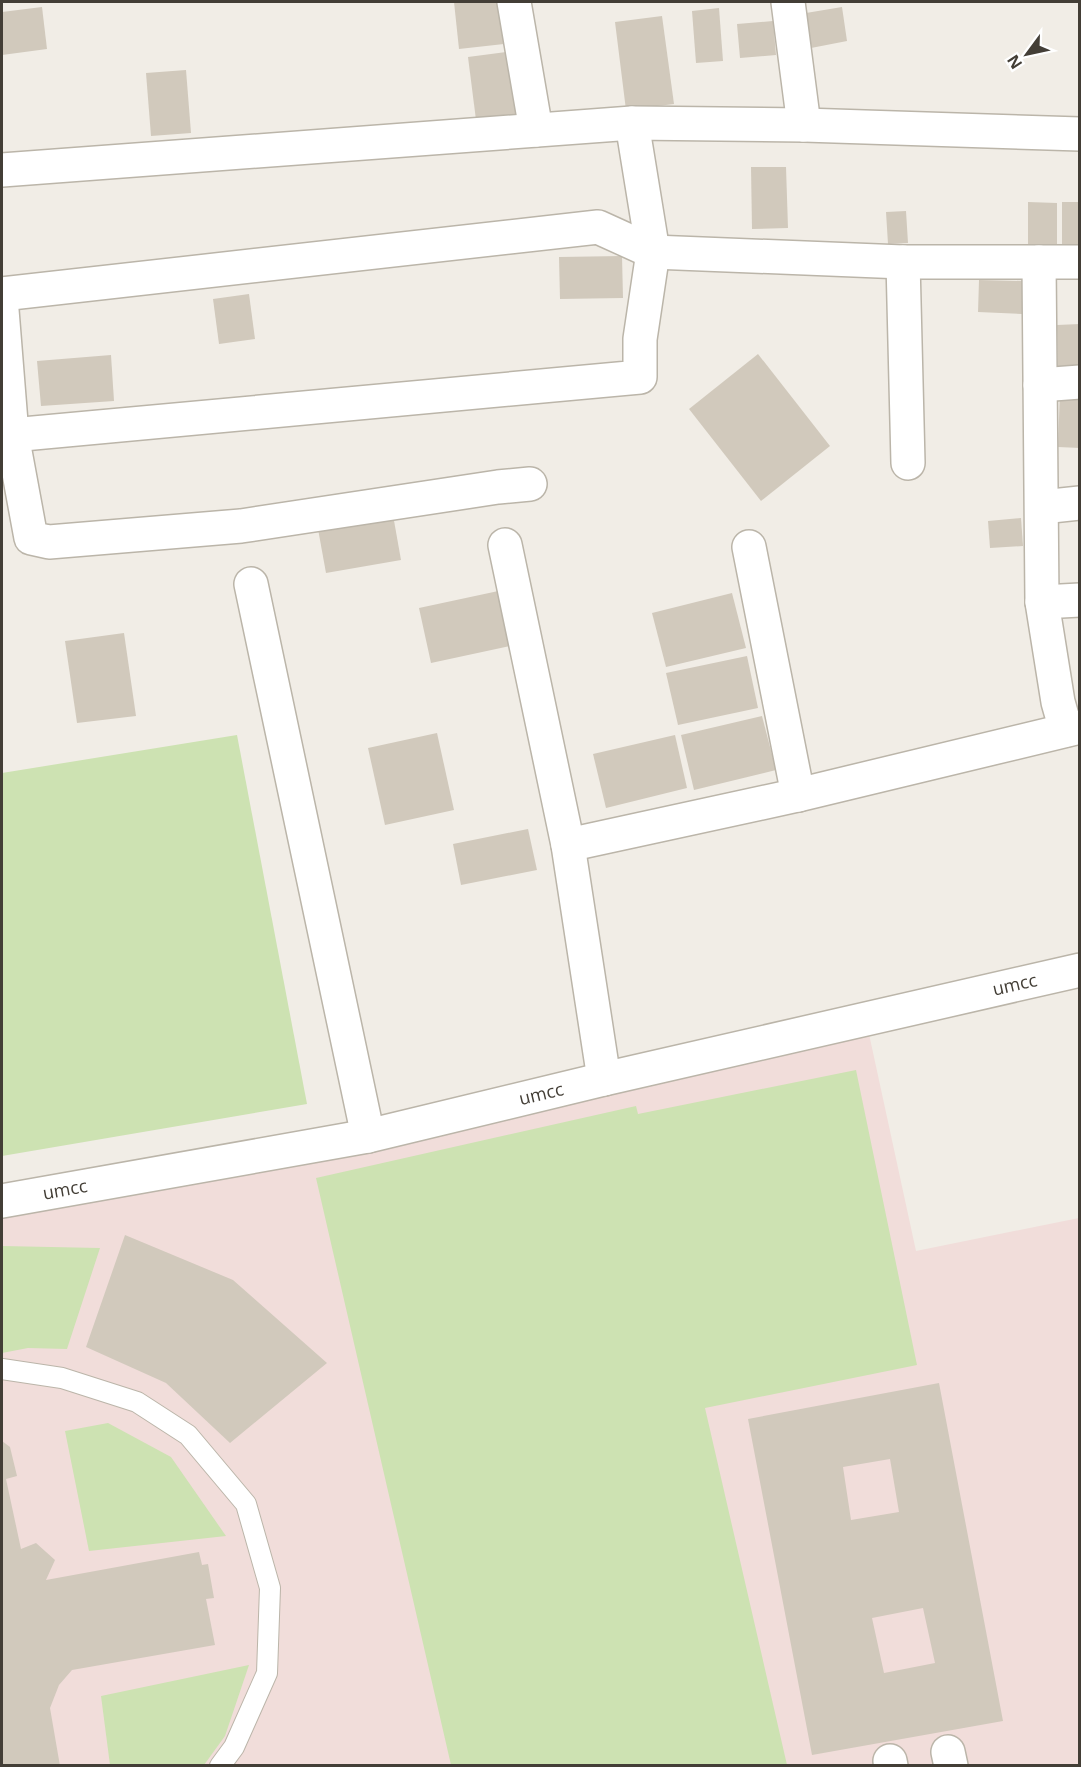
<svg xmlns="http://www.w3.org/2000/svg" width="1081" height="1767" font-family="'Open Sans',sans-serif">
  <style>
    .medical { fill: #f1ddda }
    .green { fill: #cde2b2 }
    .building { fill: #d1c9bc; fill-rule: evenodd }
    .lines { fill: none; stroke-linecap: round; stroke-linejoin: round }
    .service-casing { stroke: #bbb5a9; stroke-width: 22 }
    .minor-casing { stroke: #bbb5a9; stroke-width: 36 }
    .service { stroke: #fff; stroke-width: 20 }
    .minor { stroke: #fff; stroke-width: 33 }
    .labels { text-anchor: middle; stroke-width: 4.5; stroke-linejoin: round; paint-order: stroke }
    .street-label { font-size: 18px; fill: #433e36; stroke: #fff }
  </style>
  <rect width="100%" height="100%" fill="#f1ede6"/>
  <!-- medical -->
  <path class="medical" d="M869,1034L916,1251L1079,1218V1765H2V1214Z"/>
  <!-- green -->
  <g class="green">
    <path d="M237,735L307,1104L2,1156V773Z"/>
    <path d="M856,1070L917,1365L705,1408L787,1765H451L316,1178L636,1106L638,1114Z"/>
    <path d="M2,1246L100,1248L67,1349L28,1348L2,1353Z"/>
    <path d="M108,1423L171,1457L226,1536L89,1551L65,1431Z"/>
    <path d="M249,1665L225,1736L204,1765H110L101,1696Z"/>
  </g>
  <!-- building -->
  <g class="building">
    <path d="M454,2H499L504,44L459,49Z"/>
    <path d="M42,7L47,49L2,55V12Z"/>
    <path d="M842,7L847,41L811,48L806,13Z"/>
    <path d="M719,8L723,61L696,63L692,11Z"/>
    <path d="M662,16L674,104L626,110L615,22Z"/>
    <path d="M773,21L776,55L740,58L737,24Z"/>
    <path d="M514,51L522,114L476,120L468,57Z"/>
    <path d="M186,70L191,133L151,136L146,73Z"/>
    <path d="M751,167H786L788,228L752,229Z"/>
    <path d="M1028,202L1057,203V248H1028Z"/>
    <rect x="1062" y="202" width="18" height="48"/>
    <path d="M906,211L908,243L888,244L886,212Z"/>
    <path d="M622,256L623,298L560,299L559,257Z"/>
    <path d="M979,280L1023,281L1022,314L978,312Z"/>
    <path d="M249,294L255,339L219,344L213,299Z"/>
    <path d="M1080,324V369L1058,370L1057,325Z"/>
    <path d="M758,354L830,446L761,501L689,409Z"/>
    <path d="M111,355L114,401L41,406L37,361Z"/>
    <path d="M1060,391L1080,392V448L1058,447Z"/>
    <path d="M393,515L401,560L326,573L318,529Z"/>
    <path d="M1021,518L1023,546L990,548L988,521Z"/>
    <path d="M503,590L515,645L431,663L419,608Z"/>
    <path d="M732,593L746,648L666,667L652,613Z"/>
    <path d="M124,633L136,716L77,723L65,641Z"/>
    <path d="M747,656L758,708L678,725L666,673Z"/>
    <path d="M762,716L776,770L694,790L681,735Z"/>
    <path d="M437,733L454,810L385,825L368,748Z"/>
    <path d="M675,735L687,788L606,808L593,754Z"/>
    <path d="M528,829L537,870L461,885L453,844Z"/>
    <path d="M125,1235L233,1280L327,1363L230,1443L166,1383L86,1347Z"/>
    <path d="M939,1383L1003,1721L812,1755L748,1419ZM890,1459L899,1512L851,1520L843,1467ZM923,1608L935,1663L884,1673L872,1618Z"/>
    <path d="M2,1441L10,1447L17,1476L6,1479L21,1549L36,1543L55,1560L46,1580L199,1552L202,1565L208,1564L214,1598L206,1599L215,1645L72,1670L59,1685L50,1708L60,1766H2Z"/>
  </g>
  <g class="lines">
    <defs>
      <path id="service" d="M2,1369L62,1378L137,1402L188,1435L246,1504L270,1588L267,1673L234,1747L220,1766"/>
      <g id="minor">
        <path d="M514,2L536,130"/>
        <path d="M788,2L804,125"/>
        <path d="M2,170L632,123L804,125L1080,134"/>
        <path d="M903,262L908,463"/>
        <path d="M1039,262L1042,602L1058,702L1066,730"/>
        <path d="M2,294L598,227L653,252L903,262H1080"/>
        <path d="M2,310L12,435L31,538L49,542L241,526L498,487L530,484"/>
        <path d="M1040,385L1080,382"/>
        <path d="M12,435L640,377V339L653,252L632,123"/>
        <path d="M1042,507L1080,503"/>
        <path d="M505,545L568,845L604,1079"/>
        <path d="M749,547L798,795"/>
        <path d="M251,584L368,1136"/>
        <path d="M1042,602L1080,600"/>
        <path d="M568,845L798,795L1080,727"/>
        <path id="s1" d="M2,1201L368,1136L604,1079L1080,970"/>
        <path d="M948,1752L951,1766"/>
        <path d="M890,1761L891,1766"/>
      </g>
    </defs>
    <!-- service casing -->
    <use href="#service" class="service-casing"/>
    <!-- minor casing -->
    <use href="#minor" class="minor-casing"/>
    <!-- service -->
    <use href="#service" class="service"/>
    <!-- minor -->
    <use href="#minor" class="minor"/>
  </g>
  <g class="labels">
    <!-- street labels -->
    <g class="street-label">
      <text dy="6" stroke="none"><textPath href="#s1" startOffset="1036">umcc</textPath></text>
      <text dy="6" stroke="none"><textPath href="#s1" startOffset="550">umcc</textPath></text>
      <text dy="6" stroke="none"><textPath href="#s1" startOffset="64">umcc</textPath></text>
    </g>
  </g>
  <!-- border -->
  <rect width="1081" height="1767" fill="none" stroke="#433e36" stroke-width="6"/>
  <!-- north arrow -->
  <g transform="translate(1027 54) rotate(237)" stroke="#ffffff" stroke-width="4.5" paint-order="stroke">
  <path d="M0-4.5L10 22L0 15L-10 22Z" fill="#433e36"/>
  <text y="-9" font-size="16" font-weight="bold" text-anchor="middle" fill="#433e36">N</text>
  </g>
</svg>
